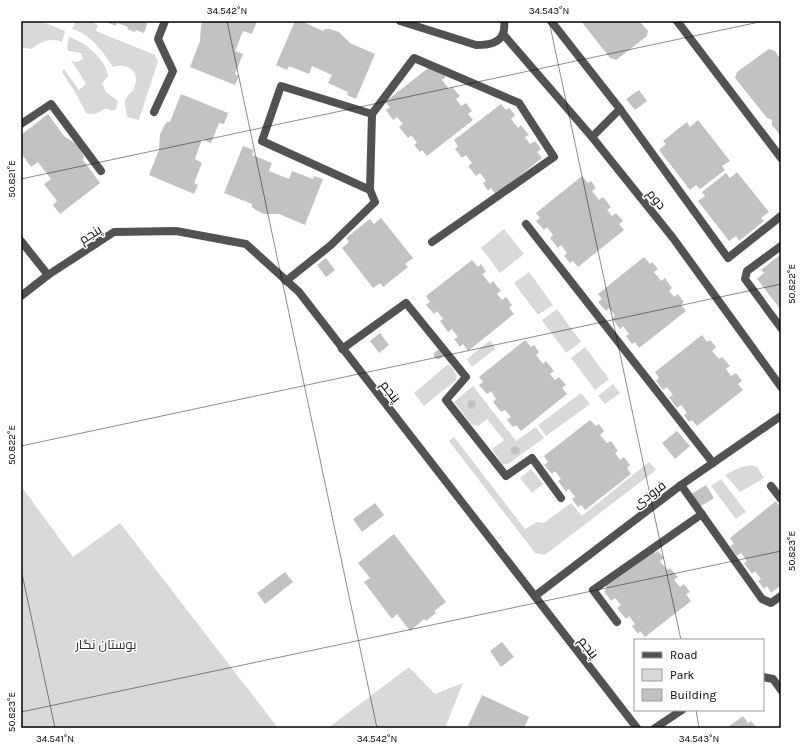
<svg xmlns="http://www.w3.org/2000/svg" width="802" height="749" font-family="Karla,Cairo,sans-serif">
  <style>
    .green { fill: #d9d9d9 }
    .building { fill: #c2c2c2 }
    .lines { fill: none; stroke-linecap: round; stroke-linejoin: round }
    .minor { stroke: #525252; stroke-width: 8 }
    .tertiary { stroke: #525252; stroke-width: 8 }
    .ticks { fill: none; stroke: #000; stroke-width: 1; stroke-opacity: 0.45 }
    .labels { text-anchor: middle; stroke-width: 3; stroke-linejoin: round; paint-order: stroke }
    .street-label { font-size: 13px; fill: #000; stroke: #fff }
    .park-label { font-size: 13px; fill: #303030; stroke: #fff }
    .neatline { fill: none; stroke: #000; stroke-width: 1.5 }
    .ticks-label { font-size: 10px; text-anchor: middle; fill: #000 }
  </style>
  <rect width="100%" height="100%" fill="#fff"/>
  <!-- green -->
  <g class="green">
    <path d="M21,21H41L65,31L62,42C49,37 41,42 31,49L21,47Z"/>
    <path d="M76,21H89L98,25L96,31L155,55L158,61L139,120L127,117C126,112 125,106 125,101C126,96 132,93 134,88C141,72 128,62 113,67C103,52 91,34 72,29Z"/>
    <path d="M69,37C85,42 106,59 108,76L102,83L106,92L118,101L116,109L112,111L109,109H104C97,114 93,115 86,113L75,92L62,72L64,69L79,90L86,84L77,69L71,61L77,62L83,59L81,53L68,51L67,47Z"/>
    <path d="M504,229L524,254L500,273L481,248Z"/>
    <path d="M529,272L553,305L538,315L514,283Z"/>
    <path d="M557,309L581,342L566,353L542,320Z"/>
    <path d="M489,341L492,342L495,349L473,366H471L467,359Z"/>
    <path d="M585,347L609,379L595,390L571,358Z"/>
    <path d="M447,365H450L457,376L456,380L424,406L414,393Z"/>
    <path d="M613,384L620,393L605,404L598,396Z"/>
    <path d="M473,386L516,441L536,427L544,438L508,464H502L492,449L504,440L487,419L478,426L471,424L454,402Z"/>
    <path d="M581,393L590,404L546,436L538,425Z"/>
    <path d="M454,437L525,529L537,522L544,523L571,503L582,516L649,462L656,470L545,555L535,553L449,441Z"/>
    <path d="M752,465L757,467L764,478L740,492L725,475L741,467Z"/>
    <path d="M531,469L543,484L532,493L520,478Z"/>
    <path d="M721,479L746,512L736,519L711,486Z"/>
    <path d="M21,486L73,557L120,523L278,728H21Z"/>
    <path d="M409,667L435,694L463,683L445,728H328Z"/>
  </g>
  <!-- building -->
  <g class="building">
    <path d="M104,21H148L144,33L136,30L135,32L127,29L128,27L117,23L116,26Z"/>
    <path d="M203,21H257L252,34L243,31L235,51L243,54L235,74L239,76L235,85L190,67L200,41L201,25Z"/>
    <path d="M295,21H301L323,31L325,29H330L339,32L350,43L375,54L356,99L347,95L348,92L328,83L332,75L312,66L309,74L289,66L287,70L276,65Z"/>
    <path d="M581,21H639L648,31L647,36L616,60L610,58Z"/>
    <path d="M769,49L775,51L781,60V136L772,125V120L767,118L735,78L737,72Z"/>
    <path d="M432,65L437,72L440,70L446,77L442,80L449,89L452,87L460,96L456,99L461,106L466,103L472,111L468,114L473,120L427,156L422,150L420,152L414,145L417,143L411,135L408,138L399,127L403,124L397,117L393,120L386,110L390,107L385,102Z"/>
    <path d="M639,90L647,101L635,110L626,99Z"/>
    <path d="M181,94L228,113L224,124L219,123L211,143L202,139L195,159L202,163L194,183L198,185L194,194L149,175L159,150L160,134L164,126L167,122H170Z"/>
    <path d="M501,104L506,110L509,108L515,115L511,119L518,128L521,125L529,135L525,137L530,144L535,141L541,149L537,152L542,158L496,195L491,188L488,191L483,183L486,181L480,173L476,176L468,166L472,163L466,155L462,158L455,149L458,146L454,140Z"/>
    <path d="M48,114L64,136L78,145L84,157L83,160L100,183L60,214L53,205L57,201L44,184L51,179L38,162L31,167L21,153V135Z"/>
    <path d="M698,120L730,161L722,166L725,170L700,189L696,185L690,190L659,150L666,144L663,141L687,122L690,127Z"/>
    <path d="M243,146L254,150L252,155L272,163L269,171L289,179L292,171L313,179L314,176L323,179L305,225L279,214H264L256,210L252,207V204L224,193Z"/>
    <path d="M737,172L769,212L761,218L764,221L739,241L736,236L729,241L698,201L705,196L702,192L726,173L730,178Z"/>
    <path d="M582,176L588,183L591,181L596,188L592,191L599,200L603,197L611,207L607,210L612,216L616,213L623,221L619,224L624,230L578,267L573,261L570,263L564,256L567,253L561,245L558,248L550,238L553,235L547,227L544,230L536,221L540,218L536,213Z"/>
    <path d="M381,218L413,258L405,264L408,267L383,287L380,283L373,288L342,248L349,242L346,238L370,219L374,224Z"/>
    <path d="M781,254V310L757,279L764,273L761,270Z"/>
    <path d="M644,257L650,264L652,262L658,269L654,272L661,281L665,278L672,288L669,291L674,297L678,294L684,302L681,305L686,311L639,348L635,342L632,344L626,336L629,334L623,326L620,329L612,318L615,316L609,308L606,311L598,302L602,299L598,294Z"/>
    <path d="M326,258L335,270L326,277L317,265Z"/>
    <path d="M472,260L478,267L481,264L486,272L482,274L490,284L493,281L501,291L497,294L502,300L506,297L512,305L509,308L514,314L468,351L463,344L460,347L454,339L458,337L452,329L448,332L440,321L443,319L437,311L434,314L426,305L430,302L426,296Z"/>
    <path d="M380,333L389,345L379,353L370,341Z"/>
    <path d="M702,335L707,342L710,340L716,347L712,351L719,359L722,357L730,366L726,369L731,376L736,373L742,381L738,384L743,390L697,426L692,420L689,422L684,415L687,413L681,405L677,408L669,397L673,395L667,387L663,390L656,381L659,378L655,372Z"/>
    <path d="M525,340L531,347L534,345L539,352L536,355L543,364L546,361L554,371L550,374L555,380L559,377L566,385L562,388L567,394L521,431L516,425L513,427L507,420L511,417L505,410L501,412L493,402L496,399L491,391L487,394L479,385L483,382L479,377Z"/>
    <path d="M438,350L442,351L443,357L439,359L434,358V353Z"/>
    <path d="M471,400L475,401L476,406L473,409L468,408V402Z"/>
    <path d="M590,420L596,426L599,424L604,431L600,435L607,443L611,441L618,451L615,453L620,460L624,457L630,465L627,468L631,474L585,510L581,505L578,507L572,499L575,497L569,489L566,492L558,481L561,479L555,471L552,474L544,465L548,462L544,456Z"/>
    <path d="M677,431L690,446L675,459L662,443Z"/>
    <path d="M515,446L519,448L520,452L516,455L511,453V448Z"/>
    <path d="M706,485L714,498L696,509L688,496Z"/>
    <path d="M776,501L781,508V585L771,593L767,586L764,589L758,581L761,579L755,571L752,574L744,563L747,561L741,553L737,556L730,546L734,544L730,538Z"/>
    <path d="M375,503L384,515L362,532L353,519Z"/>
    <path d="M394,534L446,602L434,611L436,613L426,621L424,619L410,631L397,614L392,619L364,582L370,578L358,563Z"/>
    <path d="M650,546L655,553L658,551L664,558L660,561L667,570L670,568L678,577L674,580L680,587L684,584L690,592L686,594L691,601L645,637L640,631L638,634L632,626L635,624L629,616L626,619L617,608L621,605L615,598L611,601L604,591L607,588L603,583Z"/>
    <path d="M285,572L293,582L265,604L257,593Z"/>
    <path d="M502,642L514,657L501,667L490,651Z"/>
    <path d="M482,695L529,717L524,728H467Z"/>
    <path d="M743,716L748,723L751,721L757,728H727Z"/>
  </g>
  <g class="lines">
    <!-- minor -->
    <g class="minor">
      <path d="M400,21L476,45C487,45 502,44 504,30C504,27 505,24 504,21"/>
      <path d="M551,21L620,109L728,258L781,216"/>
      <path d="M677,21L781,158"/>
      <path d="M503,34L592,137L673,238L781,387"/>
      <path d="M154,112L173,71L158,39L165,21"/>
      <path d="M21,124L51,104L101,171"/>
      <path d="M592,137L620,109"/>
      <path d="M370,190L372,114L414,58L519,103L554,157L432,242"/>
      <path d="M526,224L713,463"/>
      <path d="M781,246L747,271L745,279L781,328"/>
      <path d="M286,281L331,245L375,202L370,190L262,141L281,86L372,114"/>
      <path d="M342,349L406,303L466,377L446,400L506,476L532,458L561,498"/>
      <path d="M681,485L762,599L771,603L781,596"/>
      <path d="M771,486L781,499"/>
      <path d="M535,596L681,485L781,416"/>
      <path d="M617,622L593,590L702,514"/>
    </g>
    <!-- tertiary -->
    <g class="tertiary">
      <path d="M21,241L48,275"/>
      <path d="M21,296L48,275L114,232L176,231L246,244L299,292L637,728"/>
      <path d="M763,677L773,679L781,690"/>
      <path d="M655,728L682,710"/>
    </g>
  </g>
  <!-- ticks -->
  <path class="ticks" d="M227,21L377,728M549,21L681,640M21,179L764,21M21,446L781,284M21,569L55,728M696,710L699,728M21,712L781,551"/>
  <g class="labels">
    <!-- street labels -->
    <g class="street-label">
      <text transform="translate(657 199) rotate(51)" y="5">دوم</text>
      <text transform="translate(90 234) rotate(-32)" y="5">پنجم</text>
      <text transform="translate(391 391) rotate(52)" y="5">پنجم</text>
      <text transform="translate(649 494) rotate(-37)" y="5">فرودی</text>
      <text transform="translate(589 647) rotate(52)" y="5">پنجم</text>
    </g>
    <!-- park labels -->
    <g class="park-label">
      <text x="106" y="649">بوستان نگار</text>
    </g>
  </g>
  <!-- border -->
  <rect width="802" height="749" fill="none" stroke="#ffffff" stroke-width="44"/>
  <!-- legend -->
  <rect x="634" y="639" width="130" height="72" fill="#ffffff" stroke="#999999"/>
  <rect x="642" y="652" width="20" height="6" fill="#525252" stroke="#999999"/>
  <text x="670" y="659" font-size="12" fill="#000000">Road</text>
  <rect x="642" y="669" width="20" height="12" fill="#d9d9d9" stroke="#999999"/>
  <text x="670" y="679" font-size="12" fill="#000000">Park</text>
  <rect x="642" y="689" width="20" height="12" fill="#c2c2c2" stroke="#999999"/>
  <text x="670" y="699" font-size="12" fill="#000000">Building</text>
  <rect x="22" y="22" width="758" height="705" class="neatline"/>
  <g class="ticks-label">
    <text x="227" y="14">34.542°N</text>
    <text x="549" y="14">34.543°N</text>
    <text transform="translate(11 179) rotate(-90)" y="4">50.821°E</text>
    <text transform="translate(791 284) rotate(-90)" y="4">50.822°E</text>
    <text transform="translate(11 445) rotate(-90)" y="4">50.822°E</text>
    <text transform="translate(791 551) rotate(-90)" y="4">50.823°E</text>
    <text transform="translate(11 712) rotate(-90)" y="4">50.823°E</text>
    <text x="55" y="742">34.541°N</text>
    <text x="377" y="742">34.542°N</text>
    <text x="699" y="742">34.543°N</text>
  </g>
</svg>
